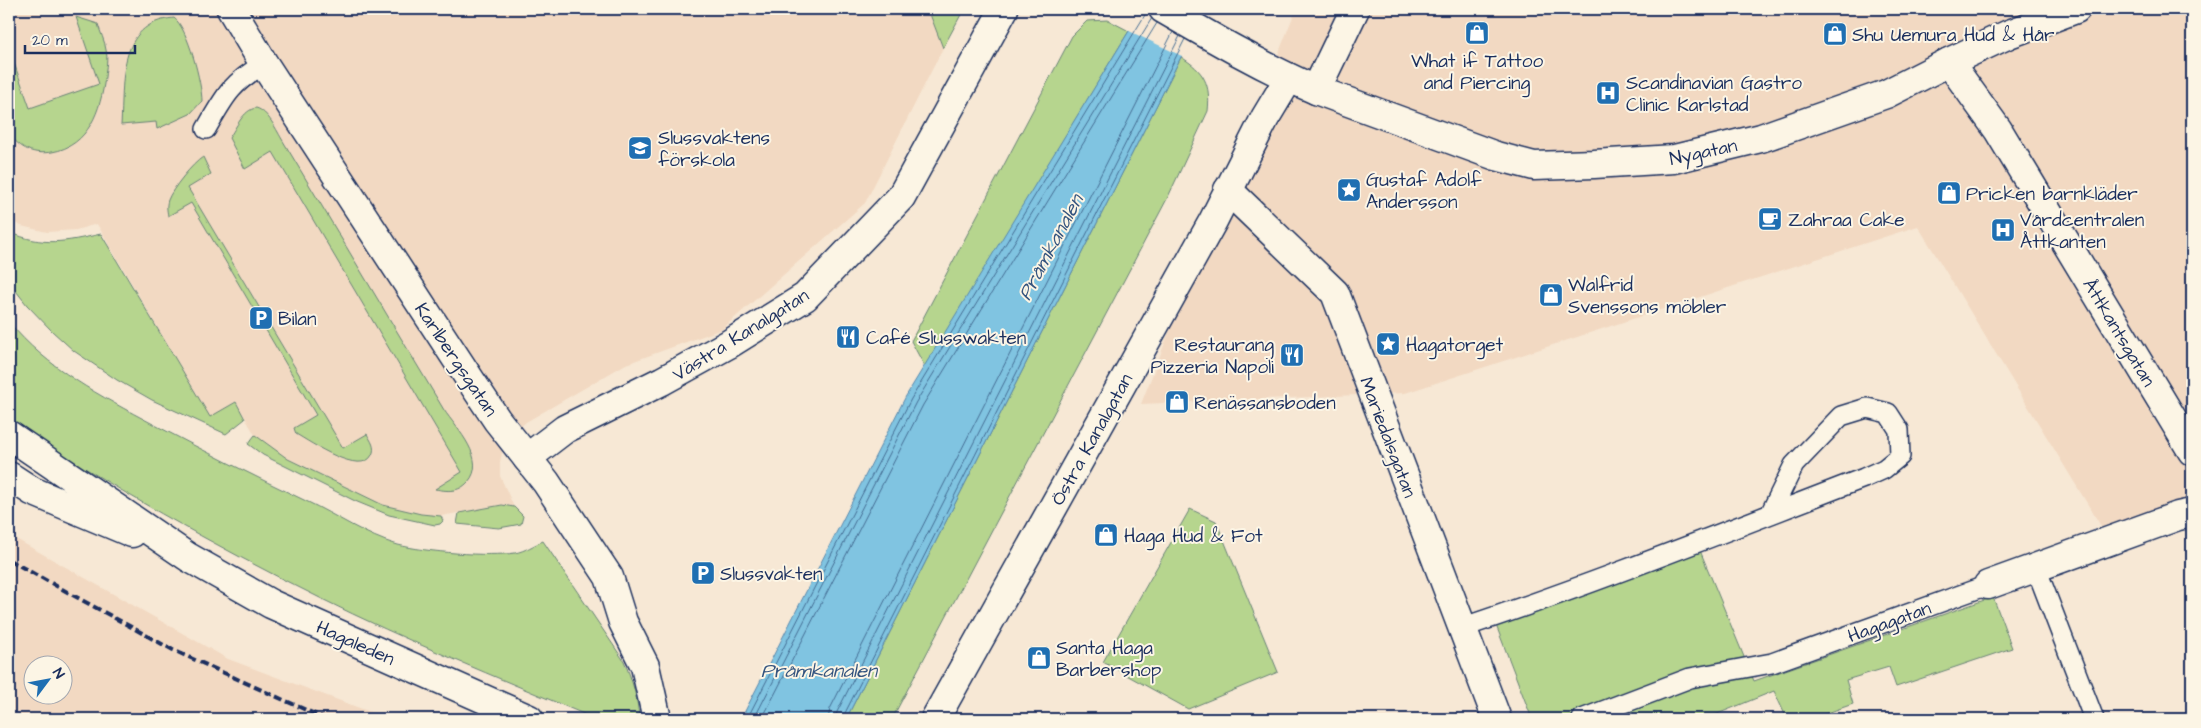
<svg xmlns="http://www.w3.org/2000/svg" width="2201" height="728" font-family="'Architects Daughter',sans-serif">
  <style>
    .built { fill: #f2d9c2; fill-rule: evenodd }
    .green { fill: #b6d58e; stroke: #688276 }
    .water { fill: #80c4e1; stroke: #5888ad }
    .pier { fill: #f7e8d5 }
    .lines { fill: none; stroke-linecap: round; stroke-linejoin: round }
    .shore { stroke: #436b92; stroke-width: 1 }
    .lane-casing { stroke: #1b2f5e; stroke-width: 22 }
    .street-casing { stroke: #1b2f5e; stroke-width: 31 }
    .secondary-casing { stroke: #1b2f5e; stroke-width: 31 }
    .lane { stroke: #fcf5e5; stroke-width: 19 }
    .street { stroke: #fcf5e5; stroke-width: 28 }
    .secondary { stroke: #fcf5e5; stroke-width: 28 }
    .rail { stroke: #1b2f5e; stroke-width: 4; stroke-dasharray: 8 4; stroke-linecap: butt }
    .labels { text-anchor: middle; stroke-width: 4; stroke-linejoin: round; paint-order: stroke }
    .poi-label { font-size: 19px; fill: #1b2f5e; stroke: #fcf5e5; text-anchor: start }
    .street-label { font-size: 19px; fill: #1b2f5e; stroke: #fcf5e5 }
    .water-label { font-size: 20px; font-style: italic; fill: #34547f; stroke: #fcf5e5 }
  </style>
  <rect width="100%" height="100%" fill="#f7e8d5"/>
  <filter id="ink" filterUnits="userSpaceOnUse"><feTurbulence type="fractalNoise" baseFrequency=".02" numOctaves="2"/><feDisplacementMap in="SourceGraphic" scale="10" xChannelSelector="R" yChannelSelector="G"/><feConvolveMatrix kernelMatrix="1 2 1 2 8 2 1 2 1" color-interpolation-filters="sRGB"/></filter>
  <g filter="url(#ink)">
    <!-- built -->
    <g class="built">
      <path d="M9,9H928L943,48L865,203L722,329L626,364L526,422L512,434L503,448L500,462V476L514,507L502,505L441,516L421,514L383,505L288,459L255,435L236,402L210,418L97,224L76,230L47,232L21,226L9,220Z"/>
      <path d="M1296,9H2192V499L2104,531L1918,226L1405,393L1141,404Z"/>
      <path d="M9,535L228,659L389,719H9ZM32,666H62V696H32Z"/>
    </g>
    <!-- green -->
    <g class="green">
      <path d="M928,9H964L943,48Z"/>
      <path d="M76,17L98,24C100,32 105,41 106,50C108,58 106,68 105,77C101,109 89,146 52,152C33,155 21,149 9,134V49L30,108L99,84Z"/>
      <path d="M174,18C188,28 202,84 202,101L190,114L157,129L156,122L121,125C124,83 116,23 174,18Z"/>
      <path d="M1108,20L1129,31L925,367L911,341L1072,36L1087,21Z"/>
      <path d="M1181,57C1204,71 1211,84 1208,111L1168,197L893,717L891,719H846Z"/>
      <path d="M256,108C268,111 277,131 283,141L444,410C457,429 488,460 468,482C458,493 447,491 435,489L462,472L273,152L245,169L229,138C236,128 243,110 256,108Z"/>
      <path d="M203,157L211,174L188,188L343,448L367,434C371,441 376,447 372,455C361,477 310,442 296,434L294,428L316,415L191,203L168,216C167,210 166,206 168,200C172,189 192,164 203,157Z"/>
      <path d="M9,232C44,247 65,242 101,234L210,417L236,402L245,419L226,434L152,400L117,380L74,351L52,331L27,305L9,282Z"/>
      <path d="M9,322C46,368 102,397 153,424C204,451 254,476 306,501C336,515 366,536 398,545C426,552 488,557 515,553C525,551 534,545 543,541L624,661C632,679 638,699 639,719H597L586,715C497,677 406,641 320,598C213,545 108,486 9,419Z"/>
      <path d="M255,435L288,459L383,505L421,514L441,516L443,521L440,524L435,525L389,515L355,501L263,455L248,444Z"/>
      <path d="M502,505L514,507L523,516L521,524L499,528L457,524L459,513Z"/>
      <path d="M1190,509L1216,521L1278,672L1188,709L1103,662Z"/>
      <path d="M1694,536L1754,681L1993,597L2012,648L1896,687L1889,667L1846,680L1853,704L1810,719H1787L1774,691L1705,719H1532L1491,612Z"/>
    </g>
    <!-- water -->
    <path class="water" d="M1208,9L1181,57L847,717L846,719H741L906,396L1129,31Z"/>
    <!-- pier -->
    <path class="pier" d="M1141,9H1211L1184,57L1127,30Z"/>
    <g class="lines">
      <!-- shore -->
      <g class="shore">
        <path d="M747,719L911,399L1148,10"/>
        <path d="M754,719L916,402L1152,18"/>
        <path d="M762,719L923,405L1157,23"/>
        <path d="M828,719L830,709L1173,32"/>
        <path d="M835,719L837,712L1180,36"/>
        <path d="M842,719L1185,39"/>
      </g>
      <defs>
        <g id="lane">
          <path d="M206,129C225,96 230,84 264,64"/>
          <path d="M2036,568L2094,719"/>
          <path d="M1461,628C1597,583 1731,529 1864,478L1884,469L1900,456L1899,430L1888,413L1867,408L1841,416L1794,465L1770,514"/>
          <path d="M1582,719L1690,678L1772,663L1988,585"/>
        </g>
        <g id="street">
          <path d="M231,9L264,64L471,381L497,420L546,482L609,577L623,622L645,666L657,719"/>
          <path d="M1163,9C1213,38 1263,67 1316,90L1496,156L1534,166L1594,164L1674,159L1761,138L1886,94L1949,62"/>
          <path d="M1316,90L1355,9"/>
          <path d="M1228,190L1335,293L1497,719"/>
          <path d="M527,458L565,429L662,381L729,344L805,297L901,197L1004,9"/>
          <path d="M1988,585L2178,516L2192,513"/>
          <path d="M935,719L1213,221L1265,118L1289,78"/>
        </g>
        <g id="secondary">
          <path d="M2076,9L2009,34L1949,62L1998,130L2192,451"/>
          <path d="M9,435L188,557L271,604L529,719"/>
          <path d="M9,476L32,491L132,533"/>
        </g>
      </defs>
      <!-- lane casing -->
      <use href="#lane" class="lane-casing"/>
      <!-- street casing -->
      <use href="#street" class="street-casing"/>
      <!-- secondary casing -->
      <use href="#secondary" class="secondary-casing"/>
      <!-- lane -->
      <use href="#lane" class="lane"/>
      <!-- street -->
      <use href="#street" class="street"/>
      <!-- secondary -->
      <use href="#secondary" class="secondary"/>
      <!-- rail -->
      <path class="rail" d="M9,560L173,650L326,719"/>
    </g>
  </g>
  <!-- icons -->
  <defs>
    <symbol id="shop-square" viewBox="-11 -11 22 22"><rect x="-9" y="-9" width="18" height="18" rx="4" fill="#1f6fb2" stroke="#fcf5e5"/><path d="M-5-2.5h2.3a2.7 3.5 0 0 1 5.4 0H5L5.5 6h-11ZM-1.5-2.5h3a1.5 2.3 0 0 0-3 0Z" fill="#fff"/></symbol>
    <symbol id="hospital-square" viewBox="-11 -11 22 22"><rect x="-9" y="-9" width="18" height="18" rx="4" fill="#1f6fb2" stroke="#fcf5e5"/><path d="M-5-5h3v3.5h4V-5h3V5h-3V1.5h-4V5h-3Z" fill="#fff"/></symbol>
    <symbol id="school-square" viewBox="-11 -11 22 22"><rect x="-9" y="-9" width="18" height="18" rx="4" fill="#1f6fb2" stroke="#fcf5e5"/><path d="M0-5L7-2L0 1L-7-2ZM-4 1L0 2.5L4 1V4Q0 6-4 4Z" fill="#fff"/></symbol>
    <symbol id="sight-square" viewBox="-11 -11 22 22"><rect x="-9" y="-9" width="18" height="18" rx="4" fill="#1f6fb2" stroke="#fcf5e5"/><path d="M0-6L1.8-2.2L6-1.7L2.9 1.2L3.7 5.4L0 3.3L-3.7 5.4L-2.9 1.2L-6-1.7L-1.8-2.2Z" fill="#fff"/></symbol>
    <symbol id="cafe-square" viewBox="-11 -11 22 22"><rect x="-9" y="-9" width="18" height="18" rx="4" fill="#1f6fb2" stroke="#fcf5e5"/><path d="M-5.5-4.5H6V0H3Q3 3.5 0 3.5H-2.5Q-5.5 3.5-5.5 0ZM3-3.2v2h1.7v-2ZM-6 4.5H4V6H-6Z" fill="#fff"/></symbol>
    <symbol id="parking-square" viewBox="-11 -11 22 22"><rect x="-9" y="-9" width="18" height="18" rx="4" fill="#1f6fb2" stroke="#fcf5e5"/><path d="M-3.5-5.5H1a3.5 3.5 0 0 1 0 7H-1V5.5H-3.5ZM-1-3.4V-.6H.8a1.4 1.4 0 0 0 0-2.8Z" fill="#fff"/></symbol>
    <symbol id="restaurant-square" viewBox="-11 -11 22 22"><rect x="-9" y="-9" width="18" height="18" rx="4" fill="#1f6fb2" stroke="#fcf5e5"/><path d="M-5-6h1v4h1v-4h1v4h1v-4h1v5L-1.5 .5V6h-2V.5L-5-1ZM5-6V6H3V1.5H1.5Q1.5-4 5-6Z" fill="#fff"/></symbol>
  </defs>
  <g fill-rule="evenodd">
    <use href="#shop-square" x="1463" y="19" width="28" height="28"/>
    <use href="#shop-square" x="1821" y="20" width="28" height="28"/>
    <use href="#hospital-square" x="1594" y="79" width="28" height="28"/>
    <use href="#school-square" x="626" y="134" width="28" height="28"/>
    <use href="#sight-square" x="1335" y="176" width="28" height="28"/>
    <use href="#shop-square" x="1935" y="179" width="28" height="28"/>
    <use href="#cafe-square" x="1756" y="205" width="28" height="28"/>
    <use href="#hospital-square" x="1989" y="216" width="28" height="28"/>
    <use href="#shop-square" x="1537" y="281" width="28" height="28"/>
    <use href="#parking-square" x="247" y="304" width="28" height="28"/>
    <use href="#restaurant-square" x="834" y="323" width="28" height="28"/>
    <use href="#sight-square" x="1374" y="330" width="28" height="28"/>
    <use href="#restaurant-square" x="1278" y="341" width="28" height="28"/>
    <use href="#shop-square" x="1163" y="388" width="28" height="28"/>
    <use href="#shop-square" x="1092" y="521" width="28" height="28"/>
    <use href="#parking-square" x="689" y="559" width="28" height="28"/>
    <use href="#shop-square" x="1025" y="644" width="28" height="28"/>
  </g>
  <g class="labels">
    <!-- poi labels -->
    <g class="poi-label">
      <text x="1852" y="41">Shu Uemura Hud &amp; Hår</text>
      <text x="1477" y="67" text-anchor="middle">What if Tattoo<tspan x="1477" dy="22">and Piercing</tspan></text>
      <text x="1626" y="89">Scandinavian Gastro<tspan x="1626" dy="22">Clinic Karlstad</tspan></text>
      <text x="658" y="144">Slussvaktens<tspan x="658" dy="22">förskola</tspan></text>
      <text x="1366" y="186">Gustaf Adolf<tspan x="1366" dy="22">Andersson</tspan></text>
      <text x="1966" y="200">Pricken barnkläder</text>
      <text x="1788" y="226">Zahraa Cake</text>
      <text x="2020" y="226">Vårdcentralen<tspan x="2020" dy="22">Åttkanten</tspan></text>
      <text x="1568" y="291">Walfrid<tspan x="1568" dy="22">Svenssons möbler</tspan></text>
      <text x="278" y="325">Bilan</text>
      <text x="866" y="344">Café Slusswakten</text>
      <text x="1274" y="351" text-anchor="end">Restaurang<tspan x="1274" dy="22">Pizzeria Napoli</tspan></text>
      <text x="1406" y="351">Hagatorget</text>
      <text x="1194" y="409">Renässansboden</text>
      <text x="1124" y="542">Haga Hud &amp; Fot</text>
      <text x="720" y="580">Slussvakten</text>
      <text x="1056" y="654">Santa Haga<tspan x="1056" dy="22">Barbershop</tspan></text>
    </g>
    <!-- street labels -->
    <g class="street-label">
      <text transform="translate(1703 151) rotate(-12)" y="7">Nygatan</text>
      <text transform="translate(2120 332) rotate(59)" y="7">Åttkantsgatan</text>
      <text transform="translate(740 334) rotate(-32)" y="7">Västra Kanalgatan</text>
      <text transform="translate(457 359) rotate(56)" y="7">Karlbergsgatan</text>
      <text transform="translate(1389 437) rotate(69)" y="7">Mariedalsgatan</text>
      <text transform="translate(1091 439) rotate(-61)" y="7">Östra Kanalgatan</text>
      <text transform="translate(1889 621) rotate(-20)" y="7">Hagagatan</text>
      <text transform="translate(356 642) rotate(24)" y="7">Hagaleden</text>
    </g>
    <!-- water labels -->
    <g class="water-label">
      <text transform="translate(1050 247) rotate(-62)" y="7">Pråmkanalen</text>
      <text x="819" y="677">Pråmkanalen</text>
    </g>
  </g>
  <!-- margin -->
  <rect width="2201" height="728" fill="none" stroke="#fcf5e5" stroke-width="30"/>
  <rect x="15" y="15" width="2171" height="698" fill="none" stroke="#1b2f5e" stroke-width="2" filter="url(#ink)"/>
  <!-- north arrow -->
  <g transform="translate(48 680) rotate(58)"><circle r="24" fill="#fcf5e5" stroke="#a2a6af"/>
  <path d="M0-4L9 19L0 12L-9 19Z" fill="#1f6fb2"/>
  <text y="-8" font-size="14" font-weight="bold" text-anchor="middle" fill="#1b2f5e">N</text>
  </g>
  <!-- scale -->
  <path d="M25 45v8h110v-8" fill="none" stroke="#1b2f5e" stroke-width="2.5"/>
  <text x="32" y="45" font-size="15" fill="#1b2f5e" stroke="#fcf5e5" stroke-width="4" paint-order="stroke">20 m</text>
</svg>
